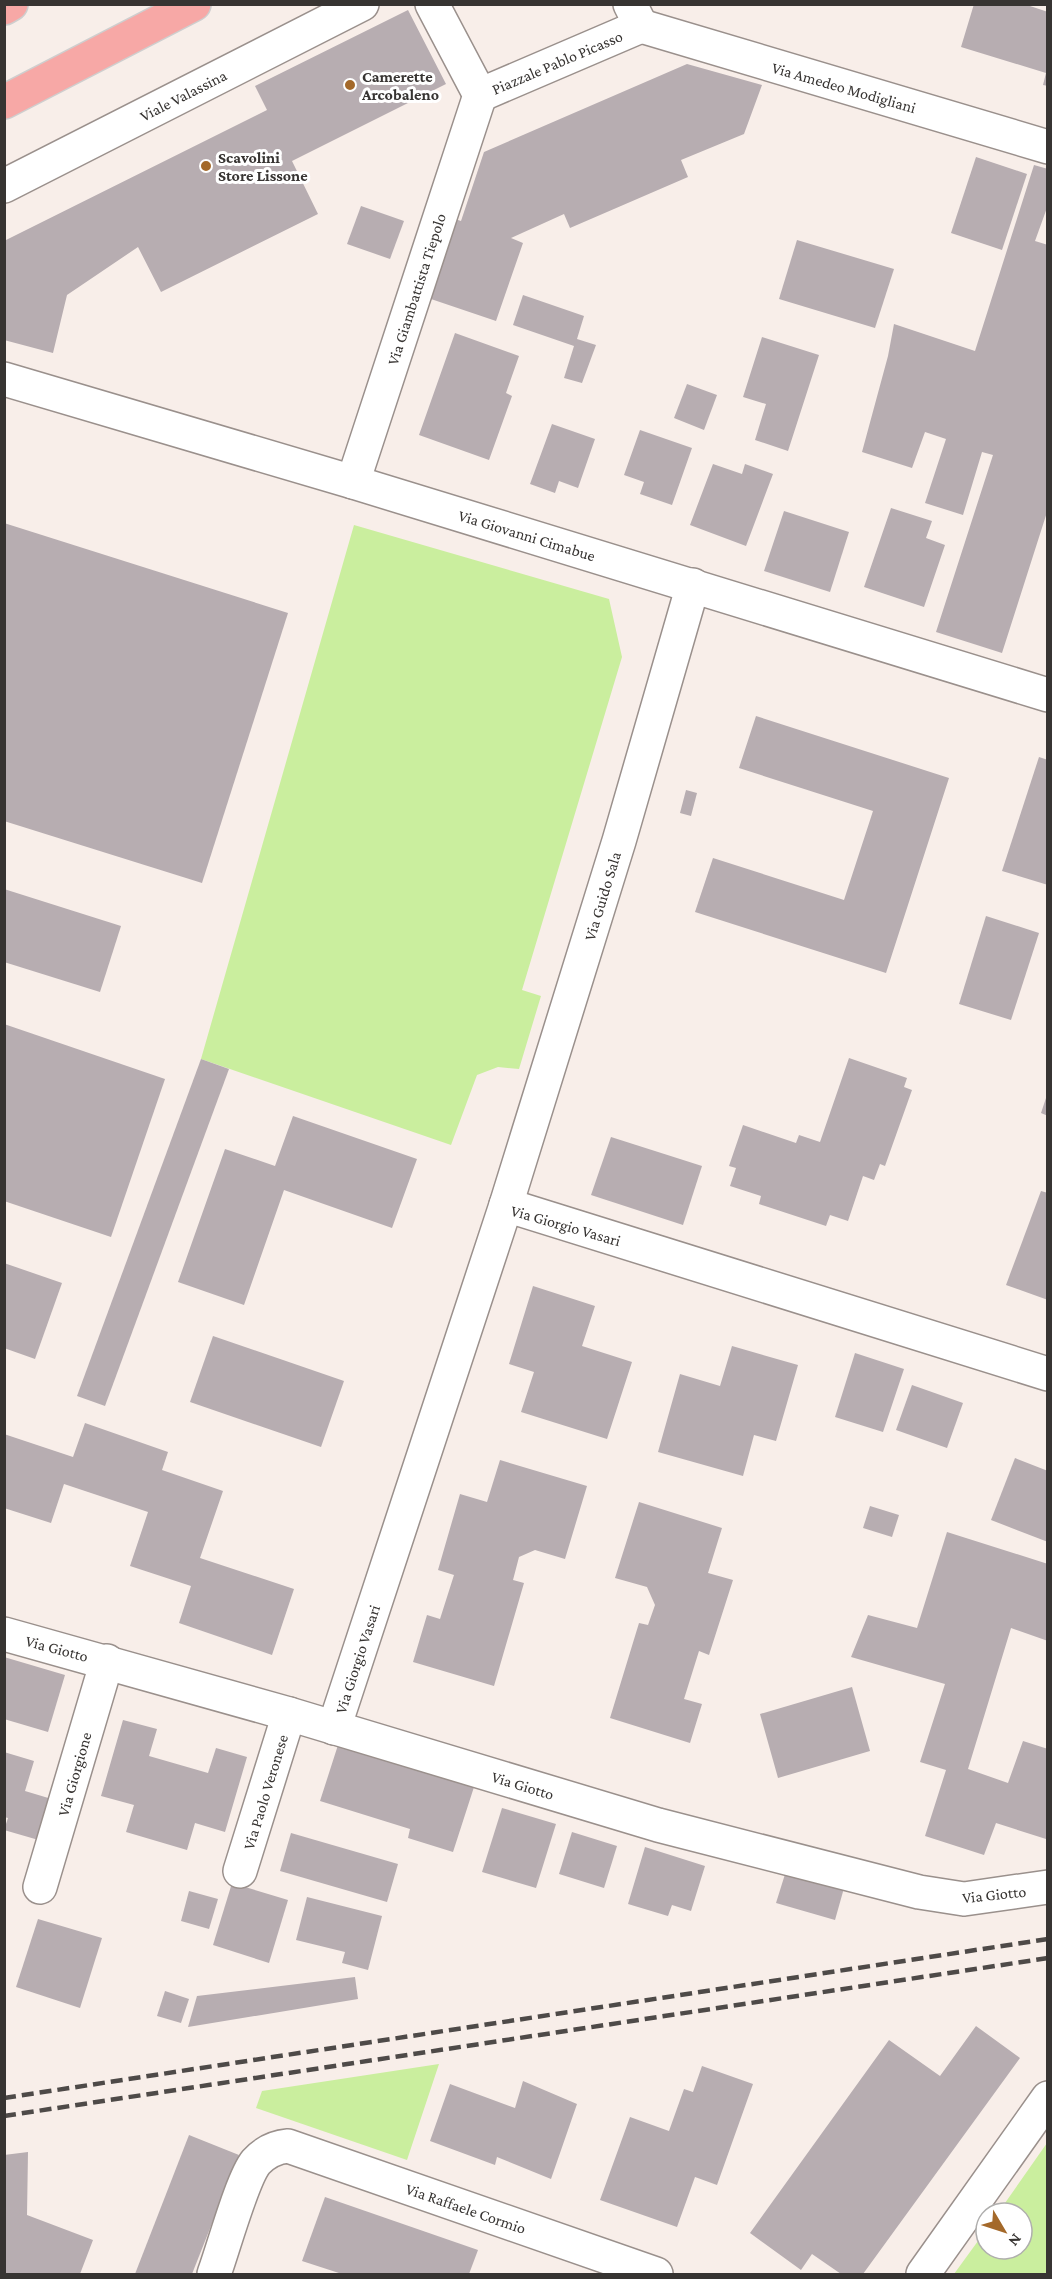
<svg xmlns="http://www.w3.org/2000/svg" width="1052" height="2279" font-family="'Crimson Pro',serif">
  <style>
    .green { fill: #caee9e }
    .building { fill: #b7adb1 }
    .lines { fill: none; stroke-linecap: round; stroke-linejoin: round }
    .minor-casing { stroke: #9a908c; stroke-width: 36 }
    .highway-casing { stroke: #cfcece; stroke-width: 36 }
    .minor { stroke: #fff; stroke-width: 33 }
    .highway { stroke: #f7a8a6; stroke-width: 33 }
    .rail { stroke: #4e4a48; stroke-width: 4.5; stroke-dasharray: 12 6; stroke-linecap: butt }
    .poi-dot { fill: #a4692a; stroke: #fff; stroke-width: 2 }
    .labels { text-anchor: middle; stroke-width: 6; stroke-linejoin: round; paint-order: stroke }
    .street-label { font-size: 16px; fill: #373432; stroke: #fff }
    .poi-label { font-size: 16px; font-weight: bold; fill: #373432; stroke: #fff; text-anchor: start }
  </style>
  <rect width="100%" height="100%" fill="#f8eee9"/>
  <!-- green -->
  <g class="green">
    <path d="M354,525L609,599L622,657L522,990L541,996L519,1069L498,1067L477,1075L451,1145L201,1059Z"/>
    <path d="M439,2064L407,2160L256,2108L262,2091Z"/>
    <path d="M1047,2143V2274H954L986,2230V2249H1022V2213H998Z"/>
  </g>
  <!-- building -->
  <g class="building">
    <path d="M974,4H1024L1048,12V86L1043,85L1046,73L961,47Z"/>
    <path d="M408,10L446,84L292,161L318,214L161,292L138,247L67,295L53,353L4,340V241L267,110L255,86Z"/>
    <path d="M687,64L762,85L744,134L681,160L688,177L570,228L564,214L511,238L523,243L496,321L428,298L455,219L461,221L484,152Z"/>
    <path d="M976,157L1027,174L1002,250L951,233Z"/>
    <path d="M1034,165L1048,169V205L1035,241L1048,245V509L1002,653L936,632L993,455L982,452L963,515L925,503L946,439L925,432L912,468L862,452L888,356L894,324L975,351Z"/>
    <path d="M361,206L404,221L390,259L347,244Z"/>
    <path d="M797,240L894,269L875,328L779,299Z"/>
    <path d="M523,295L584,316L577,339L596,345L582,383L564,378L574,346L513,325Z"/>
    <path d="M455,333L519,356L506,393L512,396L489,460L419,435Z"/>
    <path d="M762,337L819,355L788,451L755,440L766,404L743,397Z"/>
    <path d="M687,384L717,395L704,430L674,418Z"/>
    <path d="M552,424L595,439L578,488L559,481L555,493L530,484Z"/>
    <path d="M640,430L692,448L672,505L640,494L644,482L624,475Z"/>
    <path d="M713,464L742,474L745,464L773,474L746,546L690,525Z"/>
    <path d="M891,508L932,521L926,538L945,545L924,607L864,587Z"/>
    <path d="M784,511L849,532L830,592L764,571Z"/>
    <path d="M4,523L288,613L202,883L4,821Z"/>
    <path d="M756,716L949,778L886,973L695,912L713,858L844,900L873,811L739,768Z"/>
    <path d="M1039,757L1048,760V885L1002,871Z"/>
    <path d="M686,790L697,793L691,816L680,813Z"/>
    <path d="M4,889L121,926L100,992L4,962Z"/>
    <path d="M986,916L1039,933L1011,1020L959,1004Z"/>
    <path d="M4,1024L165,1079L111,1237L4,1201Z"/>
    <path d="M849,1058L907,1078L904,1087L912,1090L885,1166L880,1164L874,1180L863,1176L848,1221L830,1215L826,1226L759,1204L761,1196L730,1186L736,1168L729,1166L743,1125L796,1143L799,1135L820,1142Z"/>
    <path d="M201,1059L229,1069L105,1406L77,1396Z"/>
    <path d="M1047,1095H1048V1116L1041,1113Z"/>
    <path d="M293,1116L417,1159L392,1228L284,1190L244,1305L178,1282L225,1149L275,1166Z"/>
    <path d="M611,1137L702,1166L683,1225L591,1195Z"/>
    <path d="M1041,1191L1048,1193V1300L1006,1285Z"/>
    <path d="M4,1263L62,1283L35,1359L4,1348Z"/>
    <path d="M533,1286L595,1306L582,1346L632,1362L607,1439L521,1412L534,1372L509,1364Z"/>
    <path d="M213,1336L344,1381L321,1447L190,1402Z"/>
    <path d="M732,1346L798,1365L776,1441L754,1435L743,1476L658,1452L680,1374L720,1386Z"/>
    <path d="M855,1353L904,1369L883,1432L835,1417Z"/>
    <path d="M912,1385L963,1403L947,1448L896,1430Z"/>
    <path d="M85,1423L168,1452L162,1470L223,1491L200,1558L294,1589L272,1655L179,1623L191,1586L130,1566L148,1512L64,1484L51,1523L4,1508V1434L73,1457Z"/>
    <path d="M1015,1458L1048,1471V1542L991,1520Z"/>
    <path d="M500,1460L587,1486L565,1559L535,1550L519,1557L513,1580L524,1583L494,1686L413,1662L427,1615L440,1619L454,1575L438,1570L460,1494L487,1502Z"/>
    <path d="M639,1502L722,1528L708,1573L733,1580L709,1655L699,1651L684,1699L702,1704L690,1743L610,1718L639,1623L648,1625L655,1605L647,1587L615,1578Z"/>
    <path d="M870,1506L899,1515L892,1537L863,1528Z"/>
    <path d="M947,1532L1048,1564V1641L1011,1628L968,1769L1008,1783L1023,1741L1048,1749V1833L1046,1839L996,1823L984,1855L925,1836L946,1770L920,1762L945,1684L851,1657L868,1615L917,1628Z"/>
    <path d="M4,1657L65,1675L48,1732L4,1719Z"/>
    <path d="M852,1687L870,1751L778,1778L760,1714Z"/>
    <path d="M123,1720L157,1729L149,1756L208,1773L216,1748L247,1757L225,1832L195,1823L187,1850L126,1832L134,1805L101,1796Z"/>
    <path d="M338,1745L474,1787L453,1852L408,1838L410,1829L320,1801Z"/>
    <path d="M4,1752L34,1761L25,1791L55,1800L42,1841L4,1830L8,1818L4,1817Z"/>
    <path d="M502,1808L556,1824L536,1888L482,1872Z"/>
    <path d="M572,1832L617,1846L604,1888L559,1874Z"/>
    <path d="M291,1833L398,1864L387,1902L280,1871Z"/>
    <path d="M645,1847L705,1866L691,1911L672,1905L668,1916L628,1904Z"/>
    <path d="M786,1871L844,1888L835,1920L776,1903Z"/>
    <path d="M232,1883L288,1900L269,1963L213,1945Z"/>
    <path d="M189,1891L218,1899L209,1929L181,1921Z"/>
    <path d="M307,1897L382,1916L368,1970L342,1963L345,1952L296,1940Z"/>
    <path d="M38,1919L102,1938L80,2008L16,1987Z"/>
    <path d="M355,1977L358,1999L188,2027L197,1996Z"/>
    <path d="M165,1991L189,1999L181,2023L157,2016Z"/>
    <path d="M976,2026L1020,2058L863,2274H841L812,2254L801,2270L750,2233L889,2040L940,2076Z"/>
    <path d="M702,2066L753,2084L717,2185L695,2177L677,2227L600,2200L630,2117L669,2131L684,2089L693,2092Z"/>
    <path d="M523,2081L577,2104L551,2179L497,2157L495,2165L430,2141L450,2084L515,2108Z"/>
    <path d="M189,2135L239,2155L192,2274H135Z"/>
    <path d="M28,2152L27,2215L93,2240L80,2274H4V2155Z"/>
    <path d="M325,2197L478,2250L469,2274H342L302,2261Z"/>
  </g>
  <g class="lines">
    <defs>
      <g id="minor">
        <path d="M432,4L480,95L641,26L630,4"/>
        <path d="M641,26L1048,147"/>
        <path d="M4,186L362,4"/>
        <path d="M4,379L353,482L1048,695"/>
        <path d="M353,482L480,95"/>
        <path d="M506,1205L619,841L693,585"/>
        <path d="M4,1634L289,1714L658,1825L919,1892L964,1899L1048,1887"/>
        <path d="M334,1728L506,1205L1048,1374"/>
        <path d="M240,1871L289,1714"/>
        <path d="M40,1887L107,1661"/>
        <path d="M214,2274C223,2250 242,2179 256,2162C265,2152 277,2147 288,2146L656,2274"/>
        <path d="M923,2274L1048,2098"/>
      </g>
      <g id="highway">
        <path d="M4,8L11,4"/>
        <path d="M4,102L194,4"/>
      </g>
    </defs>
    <!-- minor casing -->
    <use href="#minor" class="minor-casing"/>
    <!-- highway casing -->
    <use href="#highway" class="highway-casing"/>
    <!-- minor -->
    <use href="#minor" class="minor"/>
    <!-- highway -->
    <use href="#highway" class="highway"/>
    <!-- rail -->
    <g class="rail">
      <path d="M4,2098L1048,1939"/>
      <path d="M4,2116L1048,1958"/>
    </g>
  </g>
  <!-- markers -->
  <g class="poi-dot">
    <circle cx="350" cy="85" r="6"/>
    <circle cx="206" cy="166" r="6"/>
  </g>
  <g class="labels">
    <!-- street labels -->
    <g class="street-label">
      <text transform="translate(557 62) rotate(-23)" y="6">Piazzale Pablo Picasso</text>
      <text transform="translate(844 87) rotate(16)" y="6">Via Amedeo Modigliani</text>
      <text transform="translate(183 95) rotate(-27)" y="6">Viale Valassina</text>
      <text transform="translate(416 289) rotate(-72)" y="6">Via Giambattista Tiepolo</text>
      <text transform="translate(527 535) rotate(17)" y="6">Via Giovanni Cimabue</text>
      <text transform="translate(602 896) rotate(-73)" y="6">Via Guido Sala</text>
      <text transform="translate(566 1225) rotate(16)" y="6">Via Giorgio Vasari</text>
      <text transform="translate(57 1648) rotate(15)" y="6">Via Giotto</text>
      <text transform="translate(357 1659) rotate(-72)" y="6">Via Giorgio Vasari</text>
      <text transform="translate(74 1774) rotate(-74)" y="6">Via Giorgione</text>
      <text transform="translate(523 1785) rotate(17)" y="6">Via Giotto</text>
      <text transform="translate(265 1792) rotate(-73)" y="6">Via Paolo Veronese</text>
      <text transform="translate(994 1894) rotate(-6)" y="6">Via Giotto</text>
      <text transform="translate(466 2208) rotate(19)" y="6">Via Raffaele Cormio</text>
    </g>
    <!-- poi labels -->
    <g class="poi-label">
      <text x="362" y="82">Camerette<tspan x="362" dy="18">Arcobaleno</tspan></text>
      <text x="218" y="163">Scavolini<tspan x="218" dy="18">Store Lissone</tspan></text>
    </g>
  </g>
  <!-- border -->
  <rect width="1052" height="2279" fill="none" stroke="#373432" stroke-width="12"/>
  <!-- north arrow -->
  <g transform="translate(1004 2231) rotate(129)"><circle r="28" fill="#ffffff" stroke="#afaead" stroke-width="1.5"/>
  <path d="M0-4.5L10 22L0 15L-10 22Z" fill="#a4692a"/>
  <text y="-9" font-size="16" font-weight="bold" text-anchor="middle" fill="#373432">N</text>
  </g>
</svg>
